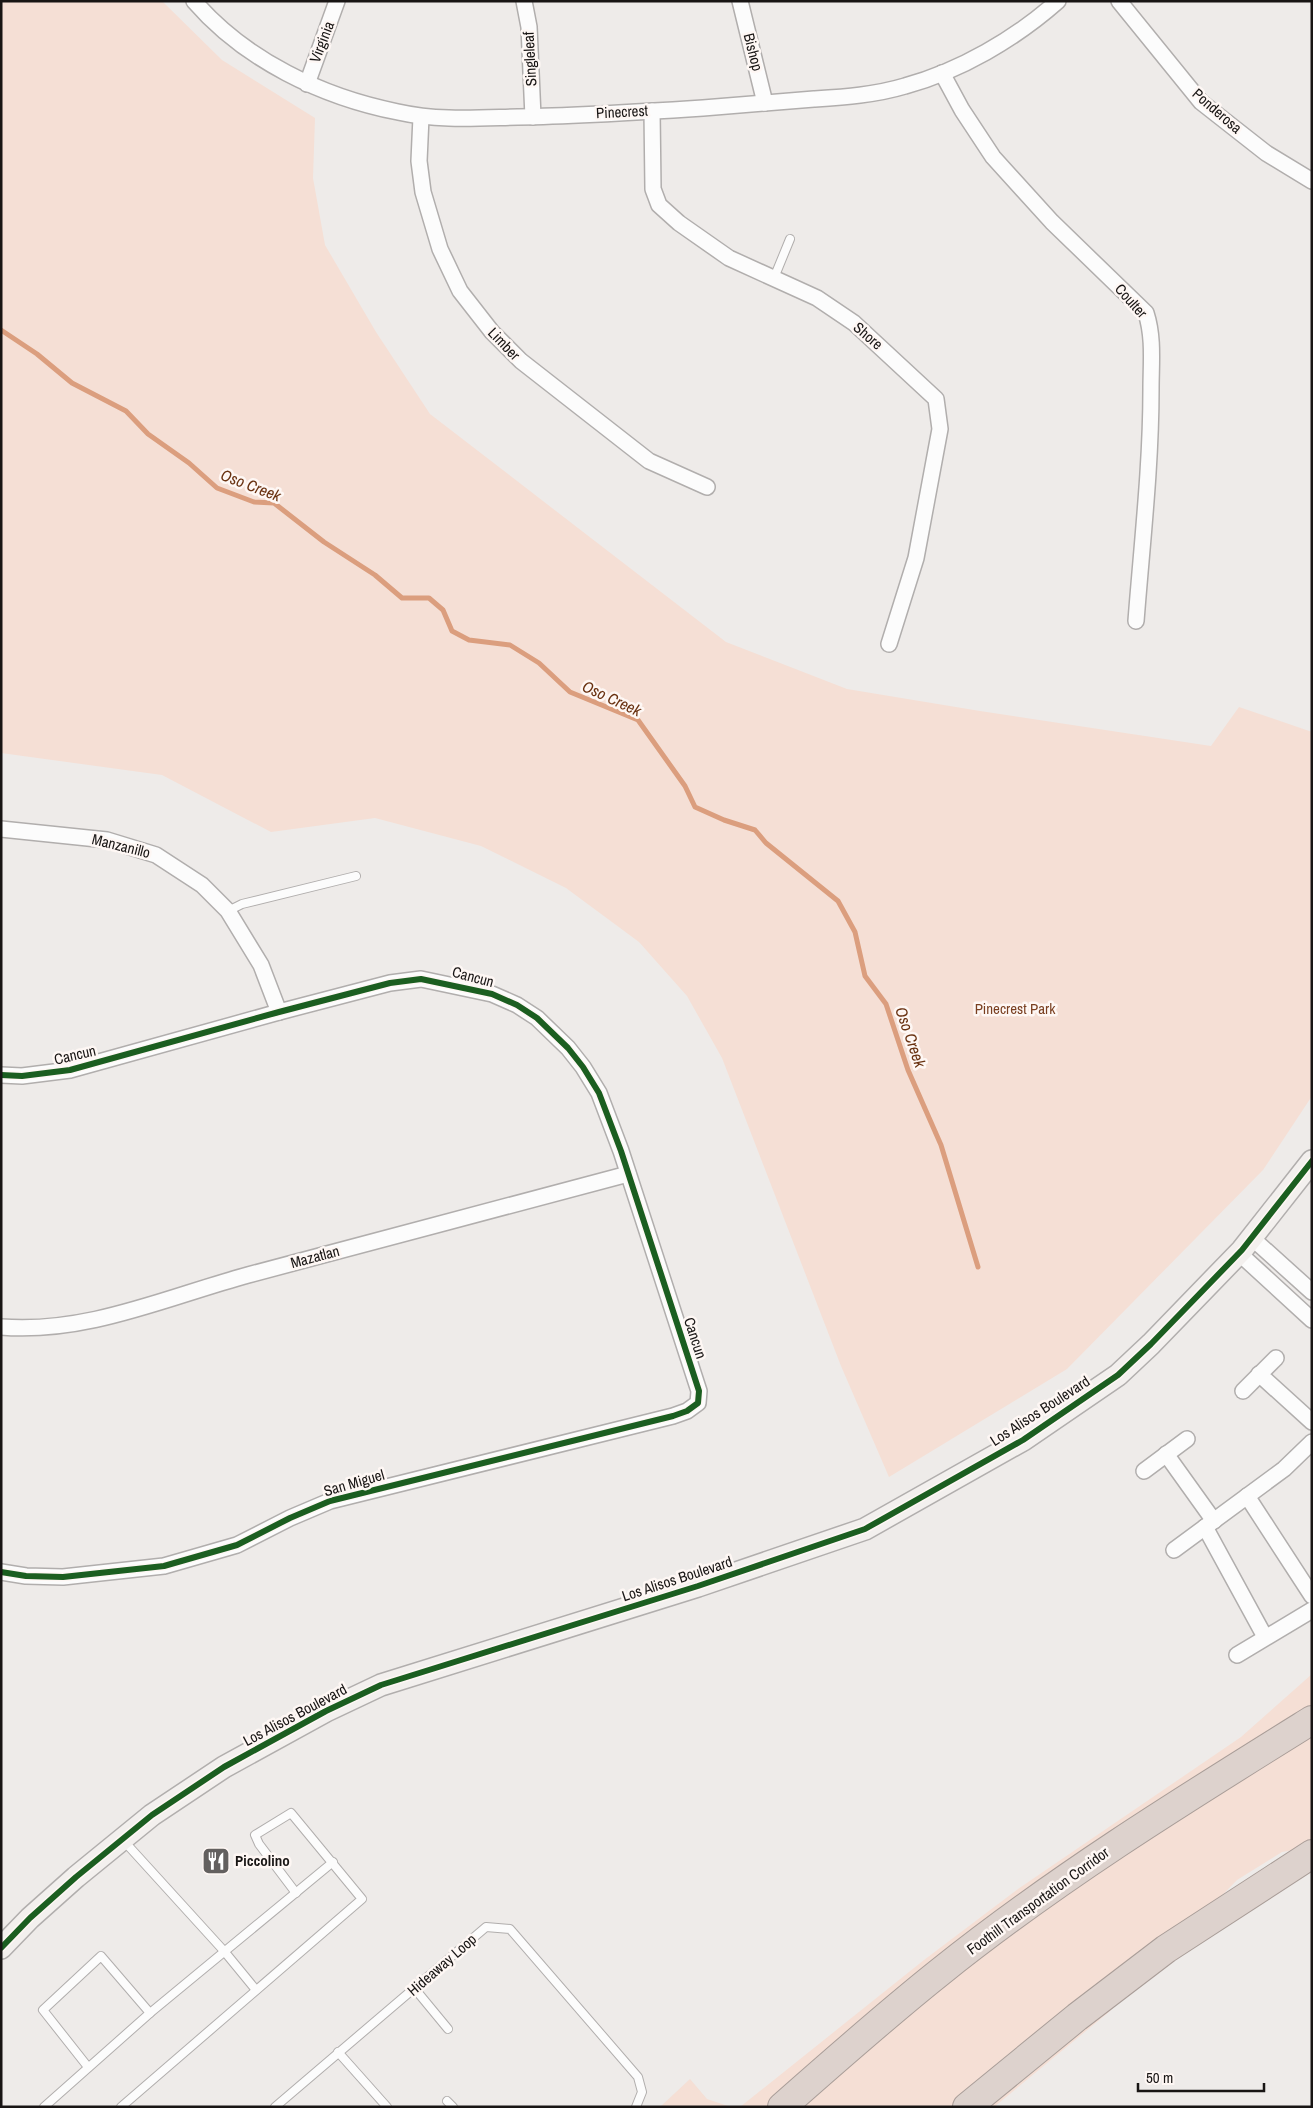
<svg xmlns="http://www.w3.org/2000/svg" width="1313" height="2108" font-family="'Archivo Narrow',sans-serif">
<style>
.green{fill:#f5dfd5}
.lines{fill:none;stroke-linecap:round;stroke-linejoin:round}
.stream{stroke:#db9e7e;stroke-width:5}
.service-casing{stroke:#b1aead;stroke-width:10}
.minor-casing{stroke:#b1aead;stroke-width:18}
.secondary-casing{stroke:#b1aead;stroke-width:24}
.motorway-casing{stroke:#a99d98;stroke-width:30}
.service{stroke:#fcfcfc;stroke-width:8}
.minor{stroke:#fcfcfc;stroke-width:15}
.secondary{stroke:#f3f0ee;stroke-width:21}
.motorway{stroke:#ddd2cd;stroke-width:28}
.cycleway-casing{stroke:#fef7f4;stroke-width:9}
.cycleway{stroke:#1b5e20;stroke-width:6}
.labels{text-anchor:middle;stroke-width:5;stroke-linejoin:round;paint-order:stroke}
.street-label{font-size:15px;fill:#181514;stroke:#fef7f4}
.park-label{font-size:15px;fill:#793f20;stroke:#fef7f4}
.poi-label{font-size:15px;font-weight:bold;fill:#181514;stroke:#fef7f4;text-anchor:start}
.water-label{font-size:16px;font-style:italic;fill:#693110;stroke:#fef7f4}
</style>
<rect width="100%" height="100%" fill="#eeebe9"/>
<!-- green -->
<g class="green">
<polygon points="1,1 162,1 222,60 315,118 313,178 325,245 376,332 430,414 726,642 847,689 980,711 1211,746 1239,707 1312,732 1312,1096 1263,1170 1067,1369 889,1477 841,1366 722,1058 687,996 639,942 566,888 481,846 375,818 271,832 162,775 1,753"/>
<polygon points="1312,1674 1312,1847 1282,1852 1237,1880 1109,2012 994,2107 740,2107 924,1960 1018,1889 1241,1737"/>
<polygon points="690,2079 707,2099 731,2107 660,2107"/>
</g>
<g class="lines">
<!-- stream -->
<polyline class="stream" points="1,330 37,354 72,383 126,411 148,434 189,463 217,488 254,502 274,503 324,542 375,575 402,598 429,598 443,610 452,631 469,640 510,645 539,663 570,692 638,720 685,786 695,807 724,820 755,830 766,843 838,901 855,932 865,976 886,1004 908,1070 941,1145 978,1267"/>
<defs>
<g id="service">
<polyline points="774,278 790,239"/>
<polyline points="228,911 242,904 356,876"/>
<polyline points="123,1840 224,1951 256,1990"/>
<polyline points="415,1989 448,2029"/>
<polyline points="338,2052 387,2107"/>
<polyline points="88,2067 43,2010 101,1956 150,2013"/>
<polyline points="447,2101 453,2107"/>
<polyline points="44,2107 150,2013 333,1862"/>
<polyline points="121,2107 362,1899 291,1813 255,1835 259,1844 296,1893"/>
<polyline points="275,2107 486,1927 510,1929 638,2077 642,2092 636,2107"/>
</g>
<g id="minor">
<path d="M194 1C245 60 322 97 398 112 438 121 477 118 518 117 579 116 641 112 703 108 740 105 777 102 814 99 844 97 875 95 905 86 960 71 1015 39 1058 1"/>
<polyline points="524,1 529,27 533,117"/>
<polyline points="740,1 765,103"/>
<polyline points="1119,1 1201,102 1266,153 1312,181"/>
<path d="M942 73 962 110 993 157 1052 222 1146 313C1154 338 1151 363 1151 389 1151 466 1142 543 1136 621"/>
<polyline points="307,84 337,1"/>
<polyline points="652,111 653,189 659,205 679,223 729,258 817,298 854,323 936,399 940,429 916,558 889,644"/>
<polyline points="421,117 419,161 423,192 440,249 460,291 492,332 521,361 649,461 707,487"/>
<polyline points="1,829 107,840 156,855 202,885 228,911 261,965 279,1012"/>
<polyline points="1,1075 22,1076 70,1070 279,1012 390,983 421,979 492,994 517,1005 537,1018 568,1048 583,1067 599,1093 621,1151 699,1391 698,1403 687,1411 673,1416 330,1501 290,1518 237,1545 164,1566 63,1577 26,1576 1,1572"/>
<polyline points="1252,1238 1312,1292"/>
<polyline points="1240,1254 1312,1320"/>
<path d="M1 1327C87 1334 167 1297 248 1275 375 1242 501 1207 628 1174"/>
<polyline points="1259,1374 1312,1422"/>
<polyline points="1243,1391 1276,1358"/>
<polyline points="1166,1454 1214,1521"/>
<polyline points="1144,1471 1187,1439"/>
<polyline points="1247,1496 1312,1596"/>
<polyline points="1205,1527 1265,1637"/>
<polyline points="1174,1550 1284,1469 1312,1442"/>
<polyline points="1237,1655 1312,1610"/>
</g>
<polyline id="secondary" points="1,1948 30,1918 76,1877 152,1815 224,1767 326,1711 381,1685 698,1586 865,1529 1023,1440 1118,1375 1151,1344 1242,1250 1312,1161"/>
<g id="motorway">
<path d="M782 2107C834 2061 886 2015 940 1972 1057 1878 1185 1799 1312 1720"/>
<polyline points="967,2107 1077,2017 1166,1949 1312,1854"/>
</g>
</defs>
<!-- service casing -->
<use href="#service" class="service-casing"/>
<!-- minor casing -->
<use href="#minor" class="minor-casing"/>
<!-- secondary casing -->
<use href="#secondary" class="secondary-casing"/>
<!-- motorway casing -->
<use href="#motorway" class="motorway-casing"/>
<!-- service -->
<use href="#service" class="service"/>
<!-- minor -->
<use href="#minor" class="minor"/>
<!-- secondary -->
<use href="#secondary" class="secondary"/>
<!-- motorway -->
<use href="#motorway" class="motorway"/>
<defs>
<g id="cycleway">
<polyline points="1,1075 22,1076 70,1070 279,1012 390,983 421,979 492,994 517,1005 537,1018 568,1048 583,1067 599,1093 621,1151 699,1391 698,1403 687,1411 673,1416 330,1501 290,1518 237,1545 164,1566 63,1577 26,1576 1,1572"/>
<polyline points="1,1948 30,1918 76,1877 152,1815 224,1767 326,1711 381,1685 698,1586 865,1529 1023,1440 1118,1375 1151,1344 1242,1250 1312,1161"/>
</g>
</defs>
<!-- cycleway casing -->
<use href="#cycleway" class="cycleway-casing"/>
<!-- cycleway -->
<use href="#cycleway" class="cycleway"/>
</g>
<!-- icons -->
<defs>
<symbol id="restaurant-square" viewBox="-11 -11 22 22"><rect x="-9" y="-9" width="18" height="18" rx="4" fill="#63605f" stroke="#fef7f4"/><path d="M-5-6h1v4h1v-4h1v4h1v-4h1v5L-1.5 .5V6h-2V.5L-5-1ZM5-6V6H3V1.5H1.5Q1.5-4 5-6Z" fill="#fff"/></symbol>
</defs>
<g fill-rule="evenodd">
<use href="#restaurant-square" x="200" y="1845" width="32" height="32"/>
</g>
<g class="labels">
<!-- street labels -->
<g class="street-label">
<text transform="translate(322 42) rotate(-69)" y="5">Virginia</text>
<text transform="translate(753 52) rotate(76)" y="5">Bishop</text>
<text transform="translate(530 59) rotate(-93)" y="5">Singleleaf</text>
<text transform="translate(1217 111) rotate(41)" y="5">Ponderosa</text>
<text transform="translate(622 112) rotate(-3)" y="5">Pinecrest</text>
<text transform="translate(1131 301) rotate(48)" y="5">Coulter</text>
<text transform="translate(868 336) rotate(41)" y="5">Shore</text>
<text transform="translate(504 344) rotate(46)" y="5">Limber</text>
<text transform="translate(121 846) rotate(14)" y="5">Manzanillo</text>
<text transform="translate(473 977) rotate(15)" y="5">Cancun</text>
<text transform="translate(75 1055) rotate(-13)" y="5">Cancun</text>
<text transform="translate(315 1257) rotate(-15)" y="5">Mazatlan</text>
<text transform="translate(695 1338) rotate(72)" y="5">Cancun</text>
<text transform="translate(1040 1411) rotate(-33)" y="5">Los Alisos Boulevard</text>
<text transform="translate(354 1483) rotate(-16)" y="5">San Miguel</text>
<text transform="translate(677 1579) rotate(-18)" y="5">Los Alisos Boulevard</text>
<text transform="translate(295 1715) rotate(-28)" y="5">Los Alisos Boulevard</text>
<text transform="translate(1038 1901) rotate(-36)" y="5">Foothill Transportation Corridor</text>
<text transform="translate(442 1965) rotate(-41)" y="5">Hideaway Loop</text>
</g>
<!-- park labels -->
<g class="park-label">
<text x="1015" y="1014">Pinecrest Park</text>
</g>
<!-- poi labels -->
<g class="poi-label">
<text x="235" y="1866">Piccolino</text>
</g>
<!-- water labels -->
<g class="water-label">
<text transform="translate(251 485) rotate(21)" y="6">Oso Creek</text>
<text transform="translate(612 698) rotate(25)" y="6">Oso Creek</text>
<text transform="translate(911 1037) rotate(71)" y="6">Oso Creek</text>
</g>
</g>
<!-- border -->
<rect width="1313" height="2108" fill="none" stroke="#181514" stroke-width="5"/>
<!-- scale -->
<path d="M1138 2083v8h126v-8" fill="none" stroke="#181514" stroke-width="2.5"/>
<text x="1146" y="2083" font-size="15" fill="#181514" stroke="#fef7f4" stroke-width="4" paint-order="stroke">50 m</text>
</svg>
